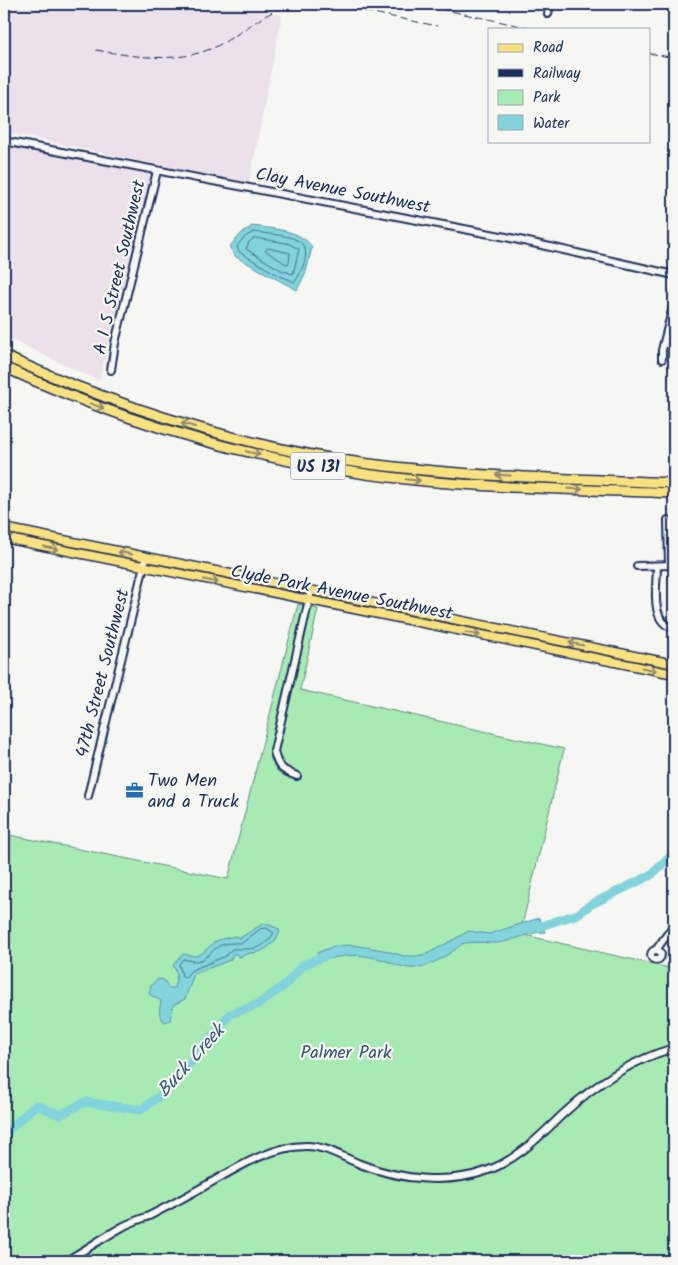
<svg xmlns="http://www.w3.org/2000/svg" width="678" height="1265" font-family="Kalam,sans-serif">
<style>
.built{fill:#ece1ea}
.green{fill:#a8eab3;stroke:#628c88}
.water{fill:#82d3db;stroke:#5991a9}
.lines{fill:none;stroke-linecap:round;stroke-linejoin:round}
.shore{stroke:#447190;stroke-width:1}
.river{stroke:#82d3db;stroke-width:9}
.minor-casing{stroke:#1b2f5e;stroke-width:10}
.major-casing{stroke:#1b2f5e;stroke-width:11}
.highway-casing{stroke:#1b2f5e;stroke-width:12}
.minor{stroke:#f6f6f2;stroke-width:6}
.major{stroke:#fae180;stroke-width:8}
.highway{stroke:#fae180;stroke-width:9}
.rail{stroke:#1b2f5e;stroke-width:1;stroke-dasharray:8 4;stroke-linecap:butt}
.oneway{stroke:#8a886f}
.labels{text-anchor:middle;stroke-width:4.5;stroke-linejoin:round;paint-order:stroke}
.shield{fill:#f6f6f2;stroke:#5d6b8a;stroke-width:1}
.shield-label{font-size:16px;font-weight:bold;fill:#1b2f5e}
.street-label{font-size:18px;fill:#1b2f5e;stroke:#f6f6f2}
.poi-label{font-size:18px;fill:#1b2f5e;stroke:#f6f6f2;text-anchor:start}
.park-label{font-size:18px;fill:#37546f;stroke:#f6f6f2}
.water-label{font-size:19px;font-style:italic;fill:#35587d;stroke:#f6f6f2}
</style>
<rect width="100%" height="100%" fill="#f6f6f2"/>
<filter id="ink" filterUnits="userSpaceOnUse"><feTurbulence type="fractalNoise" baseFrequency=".02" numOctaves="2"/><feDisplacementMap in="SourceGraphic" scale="10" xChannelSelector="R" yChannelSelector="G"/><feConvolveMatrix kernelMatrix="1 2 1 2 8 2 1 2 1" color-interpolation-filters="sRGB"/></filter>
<g filter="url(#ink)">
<!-- built -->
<g class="built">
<polygon points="4,4 217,4 282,15 249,184 4,132"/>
<polygon points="4,144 150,174 150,184 99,381 4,336"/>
</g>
<!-- green -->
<polygon class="green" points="298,604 318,609 300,690 564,749 520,934 674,969 674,1261 4,1261 4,834 228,879"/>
<!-- water -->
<g class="water">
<path d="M252 226C273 229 299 229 312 247L306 272 297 290 236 257 229 247 242 233Z"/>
<path d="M539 918 545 932C527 932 512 942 497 943 491 943 466 941 462 944 448 955 434 965 415 968 404 969 396 964 386 961 364 953 343 954 322 961L317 953 334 946 353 945 383 950 404 956H417L429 953 469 931 489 934Z"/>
<path d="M264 923 279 929C280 934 279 935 276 939 259 959 256 948 240 957L234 953 230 960 194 974 185 999 173 1005 170 1020 165 1022C157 1016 160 1009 161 1001L149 994C149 987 153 982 159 979L164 980 169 988H174L177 974 173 965 183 954C200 957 198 957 211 945 216 939 228 938 235 936L240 938Z"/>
</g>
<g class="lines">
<!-- shore -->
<g class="shore">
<path d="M254 232C291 237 323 235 295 282L278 275 239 252 237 246 245 237Z"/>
<polygon points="255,238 287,243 299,249 293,274 281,270 246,249 249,242"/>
<polygon points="268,248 290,253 289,263 286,264 266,251"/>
<path d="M266 928 274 933C261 953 252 948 232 949L226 956 192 970 185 977 182 976 179 964 183 959C201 963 202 961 215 949 222 942 233 943 242 943L260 929Z"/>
</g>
<!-- river -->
<g class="river">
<polyline points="531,929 578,914 590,905 651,875 674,853"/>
<polyline points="4,1134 36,1105 60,1115 85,1102 141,1110 170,1088 230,1014 259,1004 285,985 303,965 329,954"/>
</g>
<defs>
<g id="minor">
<polyline points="548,14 550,4"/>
<polyline points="4,141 506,237 674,275"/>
<polyline points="662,359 662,350 674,303"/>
<polyline points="111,370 115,343 157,171"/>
<polyline points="668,520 669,565"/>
<polyline points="637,566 674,565"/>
<path d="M657 566C657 585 649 623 674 628"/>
<path d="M297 776C283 771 277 767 274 751L311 591"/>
<polyline points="88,796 146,557"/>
<circle cx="656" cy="955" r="5"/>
<polyline points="656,950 674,925"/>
<path d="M66 1261C85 1250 104 1237 124 1226 132 1222 141 1219 149 1216 163 1209 178 1201 192 1193 227 1175 265 1146 306 1146 326 1146 342 1157 360 1164 398 1179 446 1185 486 1171 517 1160 539 1137 562 1115 594 1085 631 1060 674 1048"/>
</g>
<g id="major">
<polyline points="4,528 674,664"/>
<polyline points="4,538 674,674"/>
</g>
<g id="highway">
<path d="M4 356C110 403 220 440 335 459 447 477 561 478 674 483"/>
<path d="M4 367C131 426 267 464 406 479 495 489 585 489 674 493"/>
</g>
</defs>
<!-- minor casing -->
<use href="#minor" class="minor-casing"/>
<!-- major casing -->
<use href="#major" class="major-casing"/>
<!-- highway casing -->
<use href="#highway" class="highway-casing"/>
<!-- minor -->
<use href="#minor" class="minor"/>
<!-- major -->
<use href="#major" class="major"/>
<!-- highway -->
<use href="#highway" class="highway"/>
<!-- rail -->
<g class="rail">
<polyline points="329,4 437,26"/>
<polyline points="417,4 535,29"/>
<path d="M96 50C137 57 183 65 221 44 247 30 266 10 295 4"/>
<polyline points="649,53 674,58"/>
</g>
</g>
<!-- one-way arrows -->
<defs><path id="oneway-shaft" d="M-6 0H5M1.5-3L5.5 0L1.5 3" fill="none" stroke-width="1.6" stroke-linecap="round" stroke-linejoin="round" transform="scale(1.25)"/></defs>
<g class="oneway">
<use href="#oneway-shaft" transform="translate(97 406) rotate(20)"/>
<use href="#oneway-shaft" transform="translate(188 425) rotate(-164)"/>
<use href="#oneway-shaft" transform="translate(253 453) rotate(13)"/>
<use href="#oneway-shaft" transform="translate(503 475) rotate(-177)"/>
<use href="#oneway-shaft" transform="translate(413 480) rotate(6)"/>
<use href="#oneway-shaft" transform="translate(575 489) rotate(2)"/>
<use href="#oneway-shaft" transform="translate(51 548) rotate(11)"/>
<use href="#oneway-shaft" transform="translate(125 553) rotate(-168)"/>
<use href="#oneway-shaft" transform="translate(211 581) rotate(11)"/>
<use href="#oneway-shaft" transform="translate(473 634) rotate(11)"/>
<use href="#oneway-shaft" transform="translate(576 644) rotate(-168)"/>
<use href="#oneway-shaft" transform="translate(649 669) rotate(11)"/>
</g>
</g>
<!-- icons -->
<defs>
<symbol id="office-bare" viewBox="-9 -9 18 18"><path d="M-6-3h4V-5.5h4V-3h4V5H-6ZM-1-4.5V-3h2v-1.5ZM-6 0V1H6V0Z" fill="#1f6fb2" stroke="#f6f6f2" stroke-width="2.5" paint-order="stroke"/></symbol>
</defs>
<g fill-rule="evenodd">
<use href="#office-bare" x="122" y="778" width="25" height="25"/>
</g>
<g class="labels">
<!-- shield labels -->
<rect class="shield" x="290.5" y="452.5" width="55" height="27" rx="4"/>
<g class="shield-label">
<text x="318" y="472">US 131</text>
</g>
<!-- street labels -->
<g class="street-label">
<text transform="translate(343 190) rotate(11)" y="6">Clay Avenue Southwest</text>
<text transform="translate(119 267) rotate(-77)" y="6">A I S Street Southwest</text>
<text transform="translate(342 592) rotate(11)" y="6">Clyde Park Avenue Southwest</text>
<text transform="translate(102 673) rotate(-76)" y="6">47th Street Southwest</text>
</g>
<!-- poi labels -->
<g class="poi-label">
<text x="148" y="786">Two Men<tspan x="148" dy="21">and a Truck</tspan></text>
</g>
<!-- park labels -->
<g class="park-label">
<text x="346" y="1058">Palmer Park</text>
</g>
<!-- water labels -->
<g class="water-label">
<text transform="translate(190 1060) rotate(-48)" y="7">Buck Creek</text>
</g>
</g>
<!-- margin -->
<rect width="678" height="1265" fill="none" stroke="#f6f6f2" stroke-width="20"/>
<rect x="10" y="10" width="658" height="1245" fill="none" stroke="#1b2f5e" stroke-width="2" filter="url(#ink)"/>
<!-- legend -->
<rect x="488" y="28" width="162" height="115" fill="#f6f6f2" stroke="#9ea6b7"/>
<rect x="498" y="44" width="25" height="8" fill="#fae180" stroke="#9ea6b7"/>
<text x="533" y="52" font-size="15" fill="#1b2f5e">Road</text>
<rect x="498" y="69" width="25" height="8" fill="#1b2f5e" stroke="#9ea6b7"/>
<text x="533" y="78" font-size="15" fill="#1b2f5e">Railway</text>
<rect x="498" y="90" width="25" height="15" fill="#a8eab3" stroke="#9ea6b7"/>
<text x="533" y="102" font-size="15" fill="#1b2f5e">Park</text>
<rect x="498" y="115" width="25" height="15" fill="#82d3db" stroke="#9ea6b7"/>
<text x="533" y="128" font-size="15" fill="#1b2f5e">Water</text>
</svg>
